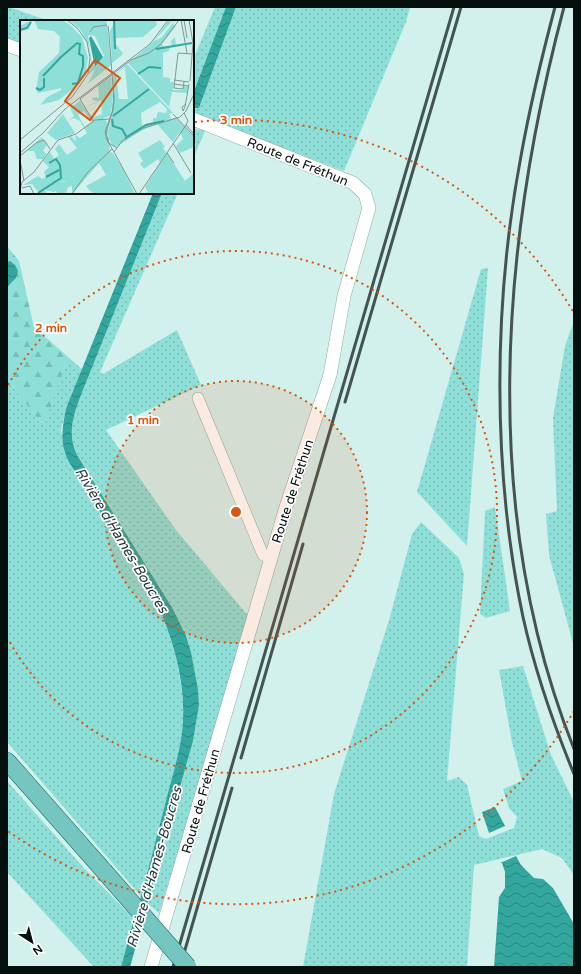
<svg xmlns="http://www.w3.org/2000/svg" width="581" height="974" font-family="'Varela Round',sans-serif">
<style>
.grass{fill:url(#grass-dots)}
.forest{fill:url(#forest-firs)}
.water{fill:url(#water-waves)}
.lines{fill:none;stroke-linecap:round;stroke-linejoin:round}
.minor-casing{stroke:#8eaba7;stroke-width:12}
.tertiary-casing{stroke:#8eaba7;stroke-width:14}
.primary-casing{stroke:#126d67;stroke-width:18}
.minor{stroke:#fff;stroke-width:11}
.tertiary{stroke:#fff;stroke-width:13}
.primary{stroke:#75c6c1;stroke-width:17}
.rail{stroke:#445452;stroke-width:3}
.primary-bridge-casing{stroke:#126d67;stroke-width:18;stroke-linecap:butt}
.primary-bridge{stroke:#75c6c1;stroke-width:17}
.ring{fill:none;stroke:#dd550c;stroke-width:2;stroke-dasharray:2 4}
.labels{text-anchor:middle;stroke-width:3.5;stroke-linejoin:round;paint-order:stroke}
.street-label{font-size:13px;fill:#050f0e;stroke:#fff}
.water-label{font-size:14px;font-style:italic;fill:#1d3633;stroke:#fff}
.inset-river{fill:none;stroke:#33a79e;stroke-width:2}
.inset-road{fill:none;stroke:#809794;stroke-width:1}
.view{fill:#dd550c;fill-opacity:0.15;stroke:#dd550c;stroke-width:2}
.inset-edge{fill:none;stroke:#050f0e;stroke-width:2}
.centre{fill:#dd550c;stroke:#fff;stroke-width:2}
.ring-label{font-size:12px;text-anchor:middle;font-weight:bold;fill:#dd550c;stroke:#fff;stroke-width:3.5;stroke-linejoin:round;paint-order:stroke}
</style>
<defs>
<pattern id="grass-dots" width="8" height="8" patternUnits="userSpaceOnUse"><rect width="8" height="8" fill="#8ddfd7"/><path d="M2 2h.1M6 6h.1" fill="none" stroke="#78beb7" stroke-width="1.8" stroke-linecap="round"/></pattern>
<pattern id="forest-firs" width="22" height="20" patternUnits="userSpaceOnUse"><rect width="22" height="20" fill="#8ddfd7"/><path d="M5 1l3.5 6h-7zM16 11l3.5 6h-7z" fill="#78beb7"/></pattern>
<pattern id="water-waves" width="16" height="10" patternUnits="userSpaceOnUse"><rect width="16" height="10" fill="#33a79e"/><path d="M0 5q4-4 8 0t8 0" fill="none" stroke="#29867f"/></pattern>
</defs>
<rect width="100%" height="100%" fill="#d2f1ed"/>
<!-- grass -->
<g class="grass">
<polygon points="7,7 9,7 49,21 21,21 21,44 7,39"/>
<polygon points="215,7 226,7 193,93 193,60"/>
<polygon points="236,7 410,7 406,22 344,171 193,113 193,108 199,108"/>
<polygon points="193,128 205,131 193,159"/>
<path d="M162 193H178L100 372 103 374 177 330 201 385 106 430 176 530 250 618 159 913 148 904 193 741 199 705 198 689 191 652 186 636 173 609 77 455C67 434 73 416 81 395Z"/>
<polygon points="488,268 467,546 417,492 481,269"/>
<polygon points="574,321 574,647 549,555 546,514 557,511 553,418 565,346"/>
<path d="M68 357 82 369 63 421 61 430 65 454 157 603C173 640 184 678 183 720 182 744 174 770 168 794 159 828 150 862 141 896L7 742V378L38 420 44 423Z"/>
<polygon points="495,507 510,611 486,618 480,614 485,511"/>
<polygon points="421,522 459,558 464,574 447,781 459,777 467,785 479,836 486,839 514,828 517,817 509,808 503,789 522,781 512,742 499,670 523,666 551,755 574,802 574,875 562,858 542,849 474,865 467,967 303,967 334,794 390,617 412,534"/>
<polygon points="7,781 83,867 134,919 121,967 94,967 7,872"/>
</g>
<!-- forest -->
<polygon class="forest" points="7,246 19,261 34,327 68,357 45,423 38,420 7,378"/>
<!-- water -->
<g class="water">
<polygon points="226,7 236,7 199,108 193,108 194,91"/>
<path d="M153 193H162L81 395C73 416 67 434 77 455L173 609 186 636 191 652 198 689 199 705 193 741 146 908 140 900C149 866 158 832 167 797 173 773 182 746 183 720 185 679 173 640 157 603L69 462C59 443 62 426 67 406Z"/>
<polygon points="10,261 15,265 18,271 16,278 7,287 7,262"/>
<polygon points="495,807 505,826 489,833 482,812"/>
<polygon points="516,856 521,865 534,878 543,879 553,888 574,924 574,967 494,967 499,897 505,888 505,872 502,863 500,863"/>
<polygon points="134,919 141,928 130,967 121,967"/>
</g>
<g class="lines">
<defs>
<polyline id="minor" points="198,398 263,555 271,558"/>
<g id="tertiary">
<polyline points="7,45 21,50"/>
<polyline points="151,967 286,507 330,375 344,296 369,208 365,194 353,183 193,119"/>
</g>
<polyline id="primary" points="7,761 104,871"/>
</defs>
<!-- minor casing -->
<use href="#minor" class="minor-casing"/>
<!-- tertiary casing -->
<use href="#tertiary" class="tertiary-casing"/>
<!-- primary casing -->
<use href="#primary" class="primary-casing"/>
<!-- minor -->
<use href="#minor" class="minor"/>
<!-- tertiary -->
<use href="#tertiary" class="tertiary"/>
<!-- primary -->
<use href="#primary" class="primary"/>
<!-- rail -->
<g class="rail">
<path d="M555 7C542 56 530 106 521 156 493 304 492 470 523 617 535 671 553 723 574 774"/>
<path d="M564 7C500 248 480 513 574 749"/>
<polyline points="345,402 461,7"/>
<polyline points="241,758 303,544"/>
<polyline points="173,967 454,7"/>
<polyline points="180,967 232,788"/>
</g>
<defs>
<polyline id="primary-bridge" points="104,871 188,967"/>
</defs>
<!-- primary-bridge casing -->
<use href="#primary-bridge" class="primary-bridge-casing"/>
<!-- primary-bridge -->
<use href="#primary-bridge" class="primary-bridge"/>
</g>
<!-- distance rings -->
<circle cx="236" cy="512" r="131" fill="#dd550c" fill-opacity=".12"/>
<g class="ring">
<circle cx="236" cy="512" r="131"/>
<path d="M8 385A261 261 0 1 1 8 639"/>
<path d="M574 711A392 392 0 0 1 8 831M195 122A392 392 0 0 1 574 313"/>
</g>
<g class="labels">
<!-- street labels -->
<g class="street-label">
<text transform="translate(298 161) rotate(22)" y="5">Route de Fréthun</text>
<text transform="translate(292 491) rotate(-72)" y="5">Route de Fréthun</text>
<text transform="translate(200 801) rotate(-74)" y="5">Route de Fréthun</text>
</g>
<!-- water labels -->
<g class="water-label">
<text transform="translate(122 540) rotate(59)" y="5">Rivière d'Hames-Boucres</text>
<text transform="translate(154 867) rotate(-74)" y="5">Rivière d'Hames-Boucres</text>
</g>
</g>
<!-- overview -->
<g transform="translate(20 20)">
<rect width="174" height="174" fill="#d2f1ed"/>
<path d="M12 0 9 9 0 11V6ZM14 0H41L49 4 62 17 68 38 65 55 59 64 39 80 20 85 27 77 41 70V68L18 73 16 70 19 52 39 33 40 17 34 11 18 9ZM48 0H86L87 3 91 45 68 64 75 49 68 55 71 43 69 26 60 9ZM71 15 75 16 84 36 76 47 72 45 68 16ZM94 0H136L137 5 123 17 96 18V24L103 34 92 43 90 11 93 5 95 18ZM149 0H153L134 21 142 17 155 0 153 4 156 6 142 24 144 27 152 26 151 21 155 17 156 26 150 27 149 31 143 33V57L150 58V62H154L153 70H163L164 66 168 67 167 73 152 72 149 87 108 43 132 23ZM107 44 153 93 149 94 151 99 156 98 174 116V127L160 133 156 126 163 119 161 114 159 113 153 122 137 104 122 110 98 126H93L87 116 92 96 93 56ZM105 47 108 79H99L96 54ZM140 82 147 89 146 93 138 92 136 98H133V102L122 106 121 93ZM91 55 93 81 90 96 83 98 87 102 90 133 92 132 103 149 115 174H75L69 170 66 166 86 155 79 143 52 174V166L48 167 46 174H38L35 169 39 166V163L47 161 53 152 33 167 19 171 20 174 12 164 3 165 18 156 22 159 26 157 24 152 29 147 23 141 30 132 34 139 39 135 35 129 39 124 47 135 57 128 48 117 51 116 56 121 55 115 60 118 67 113 60 101 54 98 49 100 54 96 50 88 60 81 71 98 82 94 81 80 65 88 77 81 72 80 73 77 79 78 78 65ZM64 91 72 102 65 107 58 95ZM43 94 55 113 36 120 27 113ZM22 117 27 125 23 130 26 134 23 139H17L14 131H7ZM140 120 145 127 143 128 146 133 140 142 138 139 124 149 120 144 123 141 118 133ZM147 133 165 161 174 153V174H124L128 172 125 167Z" fill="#8ddfd7" fill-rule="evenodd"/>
<path d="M53 152 58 159 56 164 44 161 39 163V168L34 172 25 170 26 173 20 174 18 171 30 164 33 167 36 165 35 162Z" fill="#8ddfd7"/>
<path d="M71 16 83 37 75 47 69 18Z" fill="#33a79e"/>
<path class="inset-river" d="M94 0 95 29M0 10 7 8 11 2M136 29 172 23M41 37 56 24M118 54 129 47 141 48M23 56 41 37M52 64 58 63 63 46V36L59 34 60 24 56 23M16 68 20 70 24 67V58M93 96 129 69M92 99 93 106 102 109 106 116M105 118 126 105 144 101M26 157 39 150M18 173 41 158 40 145 36 139 29 143"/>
<path class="inset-road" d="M161 0 167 33M164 0 167 18M169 0 173 23 170 61M88 6 89 14 94 80 93 90 86 113 89 123 97 128 94 132 87 120 85 112 93 89 94 75M70 12 73 7 87 5M154 60 169 62M164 62 163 69 154 68 158 33 172 34M154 64 168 66M166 84 162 87 163 91 165 87 169 64M164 93 168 101 166 105M153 94 174 116M73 101 60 79 111 40 129 33 141 24 159 0M166 105 174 114M0 120 52 77 68 54 70 38 67 22 58 9 47 0M153 123 171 153M97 128 102 121 124 108 160 97 166 91 174 74M94 132 117 174M0 133 23 113 45 89 130 24 148 0M147 133 154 143M0 136 16 123 24 120 30 129M0 140 4 161M2 168 10 166 14 174M0 170 2 162 14 152 38 120 56 114 75 100 90 99M52 174 67 153 92 129M119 174 166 105"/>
<path class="view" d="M75 40 100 58 70 100 45 81Z"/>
<rect width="174" height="174" class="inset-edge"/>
</g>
<circle cx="236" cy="512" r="6" class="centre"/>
<g class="ring-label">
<text x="236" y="124">3 min</text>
<text x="51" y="332">2 min</text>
<text x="143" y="424">1 min</text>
</g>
<!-- border -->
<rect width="581" height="974" fill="none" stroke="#050f0e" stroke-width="16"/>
<!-- north arrow -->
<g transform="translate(32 942) rotate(144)" stroke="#ffffff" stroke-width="3" paint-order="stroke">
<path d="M0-3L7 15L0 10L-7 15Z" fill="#050f0e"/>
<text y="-6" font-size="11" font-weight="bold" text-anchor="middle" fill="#050f0e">N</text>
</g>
</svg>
